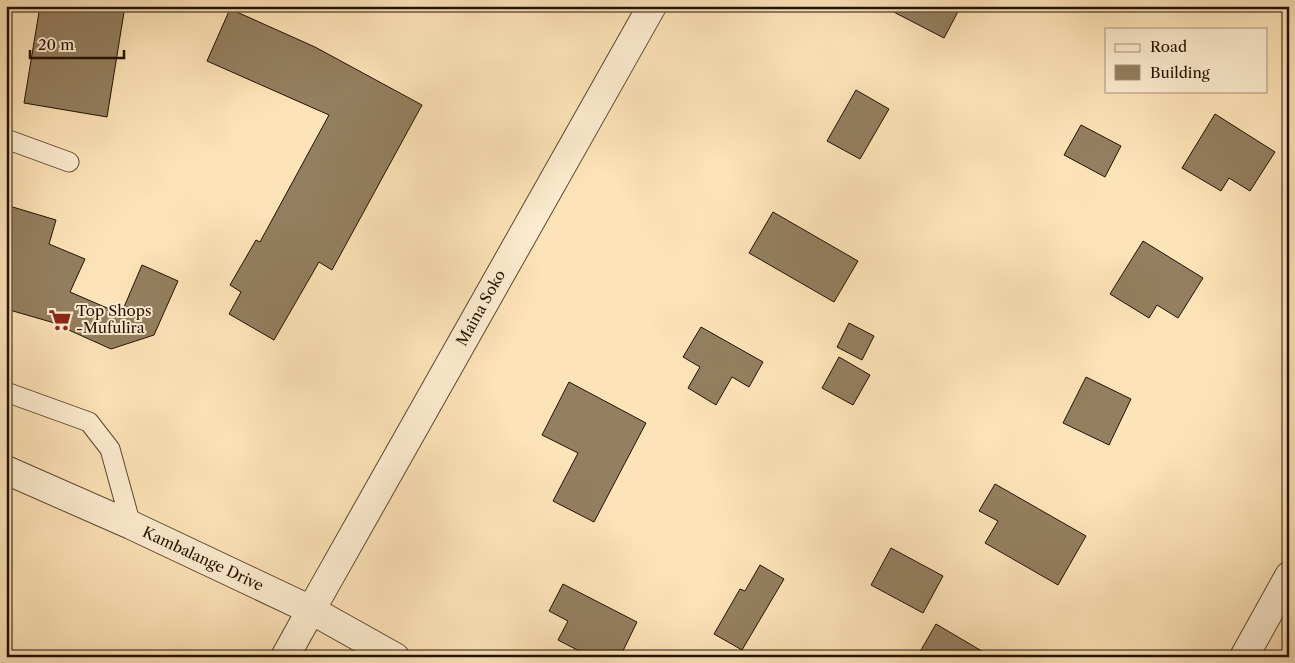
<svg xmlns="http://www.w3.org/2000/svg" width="1295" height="663" font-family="'Libre Caslon Text',serif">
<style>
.building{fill:#947f60;stroke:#231100}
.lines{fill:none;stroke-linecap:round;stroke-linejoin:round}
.service-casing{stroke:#5a462e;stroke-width:21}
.minor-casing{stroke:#5a462e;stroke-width:30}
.tertiary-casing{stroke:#5a462e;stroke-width:30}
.service{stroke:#feedd1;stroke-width:19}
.minor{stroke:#feedd1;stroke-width:28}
.tertiary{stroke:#feedd1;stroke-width:28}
.labels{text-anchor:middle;stroke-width:4;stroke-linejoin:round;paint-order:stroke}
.street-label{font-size:15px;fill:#231100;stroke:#feedd1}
.poi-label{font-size:15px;fill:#231100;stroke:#feedd1;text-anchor:start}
</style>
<rect width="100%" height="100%" fill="#fde4b8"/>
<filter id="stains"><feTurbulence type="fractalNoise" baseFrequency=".004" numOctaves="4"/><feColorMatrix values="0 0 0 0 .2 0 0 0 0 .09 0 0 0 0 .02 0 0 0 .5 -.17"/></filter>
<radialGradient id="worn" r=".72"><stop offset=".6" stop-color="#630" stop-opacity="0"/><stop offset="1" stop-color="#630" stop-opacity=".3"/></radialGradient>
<!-- building -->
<g class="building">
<polygon points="40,6 125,6 107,117 24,103"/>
<polygon points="882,6 961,6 944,38"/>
<polygon points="230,9 315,47 422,105 332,270 319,262 274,340 229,314 241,292 230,285 256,240 260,242 329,115 207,61"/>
<polygon points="856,90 889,109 860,159 827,141"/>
<polygon points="1215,114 1275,152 1250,191 1229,178 1221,191 1182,168"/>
<polygon points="1081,125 1121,146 1105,177 1064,155"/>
<polygon points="6,205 56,220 49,244 85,259 70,292 121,314 142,265 178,281 154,335 111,349 51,322 6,309"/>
<polygon points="773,212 858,261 834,302 749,253"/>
<polygon points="1143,241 1203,278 1178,318 1157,305 1149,318 1110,294"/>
<polygon points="849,323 874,336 862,360 837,347"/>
<polygon points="701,327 763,362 749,387 732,377 716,405 688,388 700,367 683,357"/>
<polygon points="839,357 870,375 853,405 822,388"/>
<polygon points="1086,377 1131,399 1109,445 1063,423"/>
<polygon points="569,382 646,423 594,522 553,501 578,453 542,435"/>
<polygon points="995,484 1086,536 1058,585 985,543 998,521 979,511"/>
<polygon points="891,548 943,576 923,613 871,585"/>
<polygon points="760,565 784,579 742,650 714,634 740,589 745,591"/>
<polygon points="563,584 637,622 620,657 591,657 558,640 568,621 549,611"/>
<polygon points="936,624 992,657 917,657"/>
</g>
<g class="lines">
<defs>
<g id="service">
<polyline points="6,139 69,162"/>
<polyline points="6,392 89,422 110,449 131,525"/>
</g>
<g id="minor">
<polyline points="285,657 311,610"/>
<polyline points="1244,657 1289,576"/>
</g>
<g id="tertiary">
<polyline points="6,470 131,525 311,610 395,657"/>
<polyline points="311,610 652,6"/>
</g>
</defs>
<!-- service casing -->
<use href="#service" class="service-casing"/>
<!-- minor casing -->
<use href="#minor" class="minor-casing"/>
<!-- tertiary casing -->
<use href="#tertiary" class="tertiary-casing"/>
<!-- service -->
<use href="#service" class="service"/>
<!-- minor -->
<use href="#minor" class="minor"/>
<!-- tertiary -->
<use href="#tertiary" class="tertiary"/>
</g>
<!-- icons -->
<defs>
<symbol id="supermarket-bare" viewBox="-9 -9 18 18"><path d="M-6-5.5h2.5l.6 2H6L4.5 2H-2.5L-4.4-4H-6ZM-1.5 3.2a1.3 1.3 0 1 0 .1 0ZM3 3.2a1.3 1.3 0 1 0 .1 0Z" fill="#8f2418" stroke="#feedd1" stroke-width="2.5" paint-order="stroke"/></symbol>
</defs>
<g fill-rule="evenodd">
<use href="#supermarket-bare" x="44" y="304" width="32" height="32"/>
</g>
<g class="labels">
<!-- street labels -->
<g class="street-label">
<text transform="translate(481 308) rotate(-61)" y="5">Maina Soko</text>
<text transform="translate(203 559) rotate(25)" y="5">Kambalange Drive</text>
</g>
<!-- poi labels -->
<g class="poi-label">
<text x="76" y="316">Top Shops<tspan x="76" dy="17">-Mufulira</tspan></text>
</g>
</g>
<!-- margin -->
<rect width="1295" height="663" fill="none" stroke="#fde4b8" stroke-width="25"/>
<rect x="8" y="8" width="1280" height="648" fill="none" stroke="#231100" stroke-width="2.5"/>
<rect x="12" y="12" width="1270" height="638" fill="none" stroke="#231100"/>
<!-- legend -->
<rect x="1105" y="28" width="162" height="65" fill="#feedd1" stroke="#a6957d"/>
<rect x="1115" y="44" width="25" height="8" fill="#feedd1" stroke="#a6957d"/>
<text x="1150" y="52" font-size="15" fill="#231100">Road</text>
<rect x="1115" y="65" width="25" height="15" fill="#947f60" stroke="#a6957d"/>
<text x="1150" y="78" font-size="15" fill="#231100">Building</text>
<!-- scale -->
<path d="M30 50v8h94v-8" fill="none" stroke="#231100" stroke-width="2.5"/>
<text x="38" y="50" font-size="15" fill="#231100" stroke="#feedd1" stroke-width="4" paint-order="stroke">20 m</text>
<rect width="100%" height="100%" filter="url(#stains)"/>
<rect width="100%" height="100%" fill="url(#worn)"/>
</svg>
